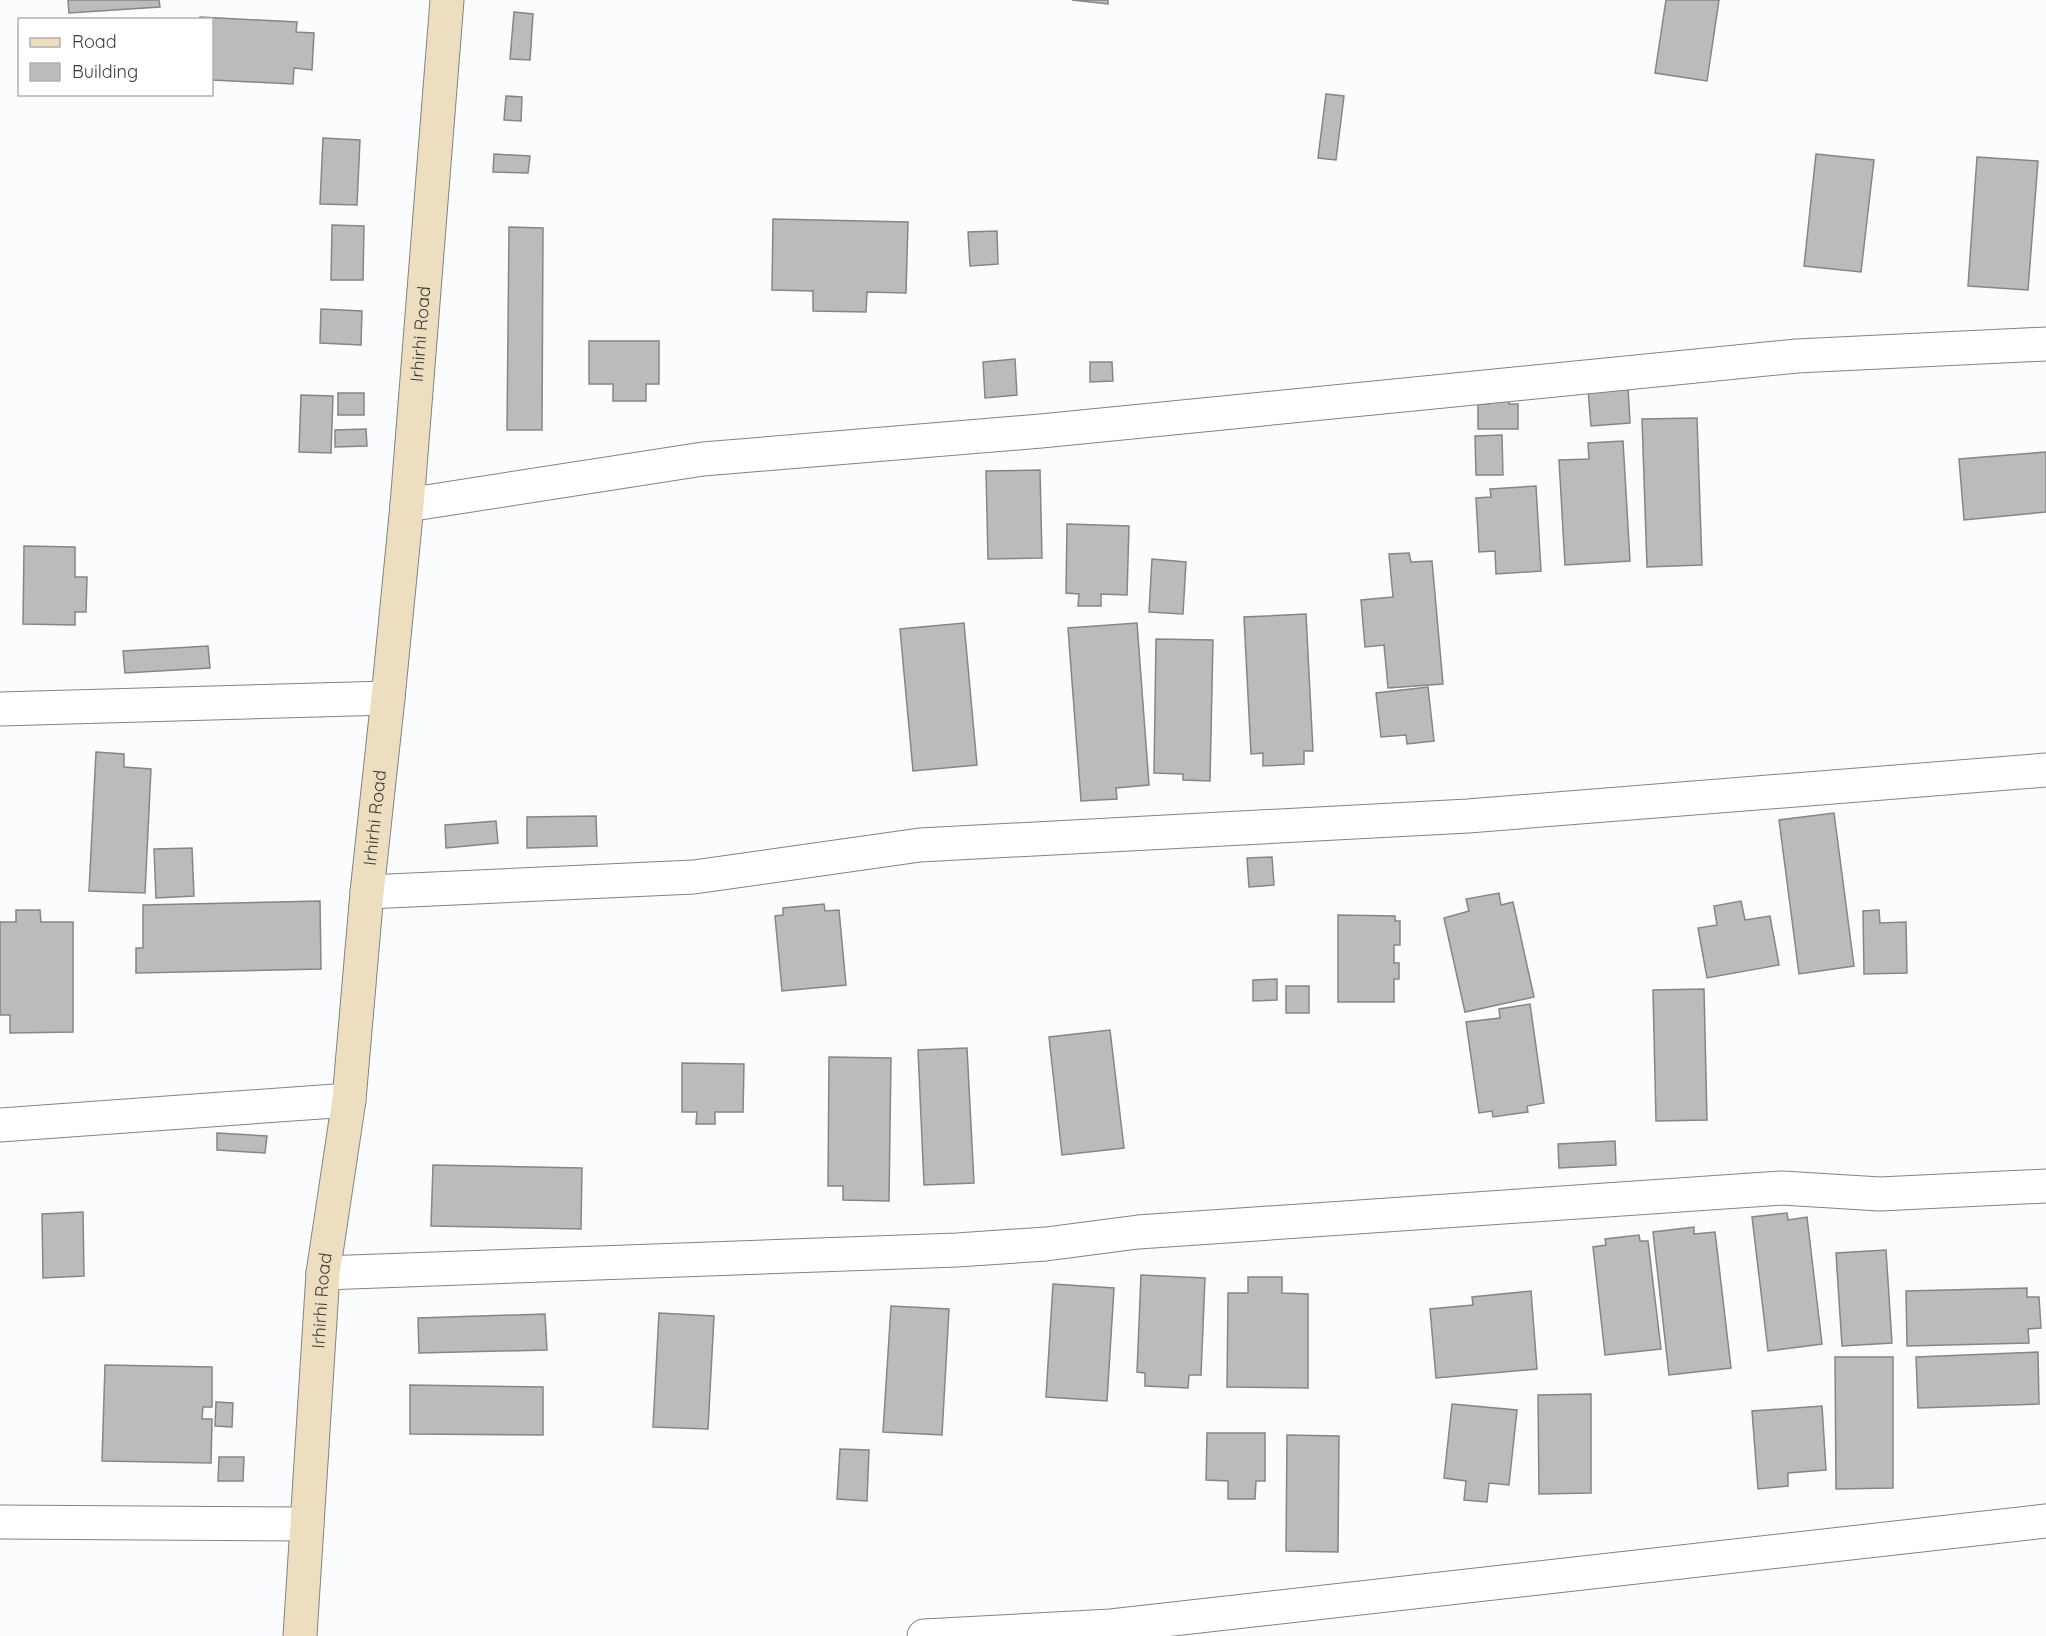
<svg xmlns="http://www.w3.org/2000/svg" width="2046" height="1636" font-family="Quicksand,sans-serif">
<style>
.building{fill:#b9bbbd;stroke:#848687;stroke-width:1.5}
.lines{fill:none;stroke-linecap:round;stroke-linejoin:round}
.street-casing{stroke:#818384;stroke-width:35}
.secondary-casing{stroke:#818384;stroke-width:35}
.street{stroke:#fff;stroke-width:33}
.secondary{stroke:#ecdebf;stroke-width:33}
.labels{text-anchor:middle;stroke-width:4.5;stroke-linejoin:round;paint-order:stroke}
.street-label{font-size:18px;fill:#3b3c3c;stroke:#fff}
</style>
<rect width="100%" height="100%" fill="#fafcfd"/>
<!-- building -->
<g class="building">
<polygon points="68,0 159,0 160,7 69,13"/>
<polygon points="1072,0 1108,0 1108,4"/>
<polygon points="1666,0 1719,0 1707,81 1655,73"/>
<polygon points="514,12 533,14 530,60 510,59"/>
<polygon points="200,17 297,22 296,32 314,33 312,70 294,68 293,84 212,80 212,20 200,20"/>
<polygon points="1326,94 1344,96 1336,160 1318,158"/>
<polygon points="506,96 522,97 521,121 504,120"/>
<polygon points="323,138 360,140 357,205 320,204"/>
<polygon points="494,154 530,156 528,173 493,172"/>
<polygon points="1816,154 1874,160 1861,272 1804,266"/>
<polygon points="1977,157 2038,161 2028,290 1968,286"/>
<polygon points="773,219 908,222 906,293 867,292 866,312 813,311 813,291 772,290"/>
<polygon points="332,225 364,226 363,280 331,280"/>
<polygon points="509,227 543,228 542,430 507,430"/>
<polygon points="997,231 998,264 970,266 968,232"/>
<polygon points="321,309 362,311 361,345 320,343"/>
<polygon points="589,341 659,341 659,384 646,384 646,401 613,401 613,384 589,384"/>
<polygon points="1015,359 1017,395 985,398 983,362"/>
<polygon points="1090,362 1112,362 1113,381 1090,382"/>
<polygon points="1628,387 1630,423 1591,426 1588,390"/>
<rect x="338" y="393" width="26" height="22"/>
<polygon points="1489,393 1509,393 1509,404 1518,404 1518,429 1478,429 1478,404 1489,404"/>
<polygon points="301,395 333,396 331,453 299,452"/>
<polygon points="1697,418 1702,565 1647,567 1642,419"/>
<polygon points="366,429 367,446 335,447 335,430"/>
<polygon points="1502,435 1503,475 1476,475 1475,436"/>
<polygon points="1623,441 1630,561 1565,565 1559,460 1589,459 1588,443"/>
<polygon points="2046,452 2046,512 1964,520 1959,459"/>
<polygon points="1040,470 1042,558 988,559 986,471"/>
<polygon points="1536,486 1541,571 1496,574 1495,551 1479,552 1476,498 1491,497 1490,489"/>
<polygon points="1067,524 1129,526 1127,595 1101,594 1101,606 1078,606 1079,594 1066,593"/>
<polygon points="24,546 75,547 75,577 87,577 86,612 75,612 75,625 23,624"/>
<polygon points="1409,553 1411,562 1432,561 1443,684 1388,688 1384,645 1365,647 1361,600 1393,597 1389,554"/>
<polygon points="1152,559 1186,562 1183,614 1149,612"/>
<polygon points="1306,614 1313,751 1304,751 1304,764 1263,766 1263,753 1251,754 1244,617"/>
<polygon points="964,623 977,765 913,771 900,629"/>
<polygon points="1137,623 1149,785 1116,788 1117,799 1081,801 1068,628"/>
<polygon points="1156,639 1213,640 1210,781 1183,780 1183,774 1154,773"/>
<polygon points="208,646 210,668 125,673 123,651"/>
<polygon points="1428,687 1434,741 1407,744 1406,735 1381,737 1376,693"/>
<polygon points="96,752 124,754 124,767 151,769 145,893 89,891"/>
<polygon points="1834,813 1854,966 1799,974 1779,820"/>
<polygon points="596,816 597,846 527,848 527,817"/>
<polygon points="496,821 498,843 446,848 445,825"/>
<polygon points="192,848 194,896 156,898 154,849"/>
<polygon points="1272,857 1274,885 1249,887 1247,858"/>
<polygon points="1499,893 1501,905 1513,902 1534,997 1465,1012 1444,918 1469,911 1466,899"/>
<polygon points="320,901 321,969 136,973 136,948 143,948 143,905"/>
<polygon points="1741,901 1745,920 1770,916 1779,965 1707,978 1698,928 1717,925 1714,906"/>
<polygon points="824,904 825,911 839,910 846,985 782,991 775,916 783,915 783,908"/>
<polygon points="16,910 40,910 41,922 73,922 73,1032 10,1033 10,1015 0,1015 0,922 16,922"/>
<polygon points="1879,910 1880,923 1906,922 1907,973 1864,974 1863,911"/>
<polygon points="1338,915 1395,916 1395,921 1400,921 1400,945 1394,945 1394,963 1399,963 1399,979 1394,979 1394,1002 1338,1002"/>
<polygon points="1277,979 1277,1000 1253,1001 1253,980"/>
<rect x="1286" y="986" width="23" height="27"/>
<polygon points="1704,989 1707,1120 1656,1121 1653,990"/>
<polygon points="1530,1004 1544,1103 1527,1106 1528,1112 1493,1117 1492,1111 1479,1113 1466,1022 1500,1018 1499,1009"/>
<polygon points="1110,1030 1124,1148 1062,1155 1049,1037"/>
<polygon points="967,1048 974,1183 924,1185 918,1050"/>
<polygon points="829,1057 891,1058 889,1201 843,1200 843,1186 828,1186"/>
<polygon points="682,1063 744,1064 743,1112 715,1112 715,1124 696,1124 697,1112 682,1112"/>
<polygon points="217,1133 267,1136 265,1153 217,1150"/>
<polygon points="1615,1141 1616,1165 1559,1168 1558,1144"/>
<polygon points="433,1165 582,1168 581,1229 431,1226"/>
<polygon points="83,1212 84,1276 43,1278 42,1214"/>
<polygon points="1787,1213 1788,1220 1807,1217 1822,1344 1768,1351 1752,1217"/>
<polygon points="1694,1227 1694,1234 1715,1232 1731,1368 1669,1375 1653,1232"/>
<polygon points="1639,1235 1640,1241 1648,1241 1661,1349 1605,1355 1593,1247 1606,1245 1605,1239"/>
<polygon points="1886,1250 1892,1343 1842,1346 1836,1253"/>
<polygon points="1141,1275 1205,1278 1201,1375 1189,1375 1188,1388 1145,1386 1145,1373 1137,1372"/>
<polygon points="1248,1277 1282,1277 1282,1293 1308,1294 1308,1388 1227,1387 1228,1293 1248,1293"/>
<polygon points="1053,1284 1114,1288 1107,1401 1046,1397"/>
<polygon points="2027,1288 2027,1297 2039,1297 2041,1328 2028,1329 2029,1343 1907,1346 1906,1291"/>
<polygon points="1531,1291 1537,1369 1436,1378 1430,1309 1473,1305 1472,1297"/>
<polygon points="891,1306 949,1309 942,1435 883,1432"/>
<polygon points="659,1313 714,1316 708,1429 653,1427"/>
<polygon points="545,1314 547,1350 419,1353 418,1318"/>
<polygon points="2038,1352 2039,1404 1918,1408 1916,1357"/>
<polygon points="1835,1357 1893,1357 1893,1488 1836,1489"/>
<polygon points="105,1365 212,1367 212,1407 203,1407 202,1419 212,1419 211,1463 102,1461"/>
<polygon points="410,1385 543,1387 543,1435 410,1434"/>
<polygon points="1591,1394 1591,1493 1539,1494 1538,1395"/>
<polygon points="216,1402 233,1403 232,1427 215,1426"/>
<polygon points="1452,1404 1517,1410 1509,1485 1489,1483 1487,1502 1464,1500 1466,1481 1444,1478"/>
<polygon points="1822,1406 1826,1470 1788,1473 1788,1486 1758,1489 1752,1411"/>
<polygon points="1207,1433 1265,1433 1265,1481 1256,1481 1255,1499 1228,1499 1228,1481 1206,1480"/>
<polygon points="1287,1435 1339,1436 1338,1552 1286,1551"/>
<polygon points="840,1449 869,1450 867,1501 837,1499"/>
<polygon points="219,1457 244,1457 243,1481 218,1481"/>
</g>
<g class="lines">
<defs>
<g id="street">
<polyline points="407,505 703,459 1041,431 1797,356 2046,344"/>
<polyline points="0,709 388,698"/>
<polyline points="367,892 694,877 920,845 1468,816 2046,770"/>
<polyline points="0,1125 349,1100"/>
<polyline points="323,1273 957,1250 1046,1244 1138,1232 1782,1188 1880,1194 2046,1186"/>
<polyline points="0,1522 307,1524"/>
<polyline points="924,1636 1111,1626 2046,1521"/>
</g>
<g id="secondary">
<path id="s1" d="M300 1636 323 1273 349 1100 367 892 388 698 407 505 447 0"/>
</g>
</defs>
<!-- street casing -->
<use href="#street" class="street-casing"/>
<!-- secondary casing -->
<use href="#secondary" class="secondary-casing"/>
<!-- street -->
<use href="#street" class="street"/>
<!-- secondary -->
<use href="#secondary" class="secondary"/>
</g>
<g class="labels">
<!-- street labels -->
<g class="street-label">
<text dy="6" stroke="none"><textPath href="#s1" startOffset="1308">Irhirhi Road</textPath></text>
<text dy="6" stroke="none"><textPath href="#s1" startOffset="822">Irhirhi Road</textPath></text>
<text dy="6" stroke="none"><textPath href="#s1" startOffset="336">Irhirhi Road</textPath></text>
</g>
</g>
<!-- legend -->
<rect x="18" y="18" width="195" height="78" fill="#ffffff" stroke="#b1b1b1" stroke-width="1.5"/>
<rect x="30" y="38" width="30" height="9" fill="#ecdebf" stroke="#b1b1b1" stroke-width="1.5"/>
<text x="72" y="48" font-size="18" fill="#3b3c3c">Road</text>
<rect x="30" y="63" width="30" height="18" fill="#b9bbbd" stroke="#b1b1b1" stroke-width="1.5"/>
<text x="72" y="78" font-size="18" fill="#3b3c3c">Building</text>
</svg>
